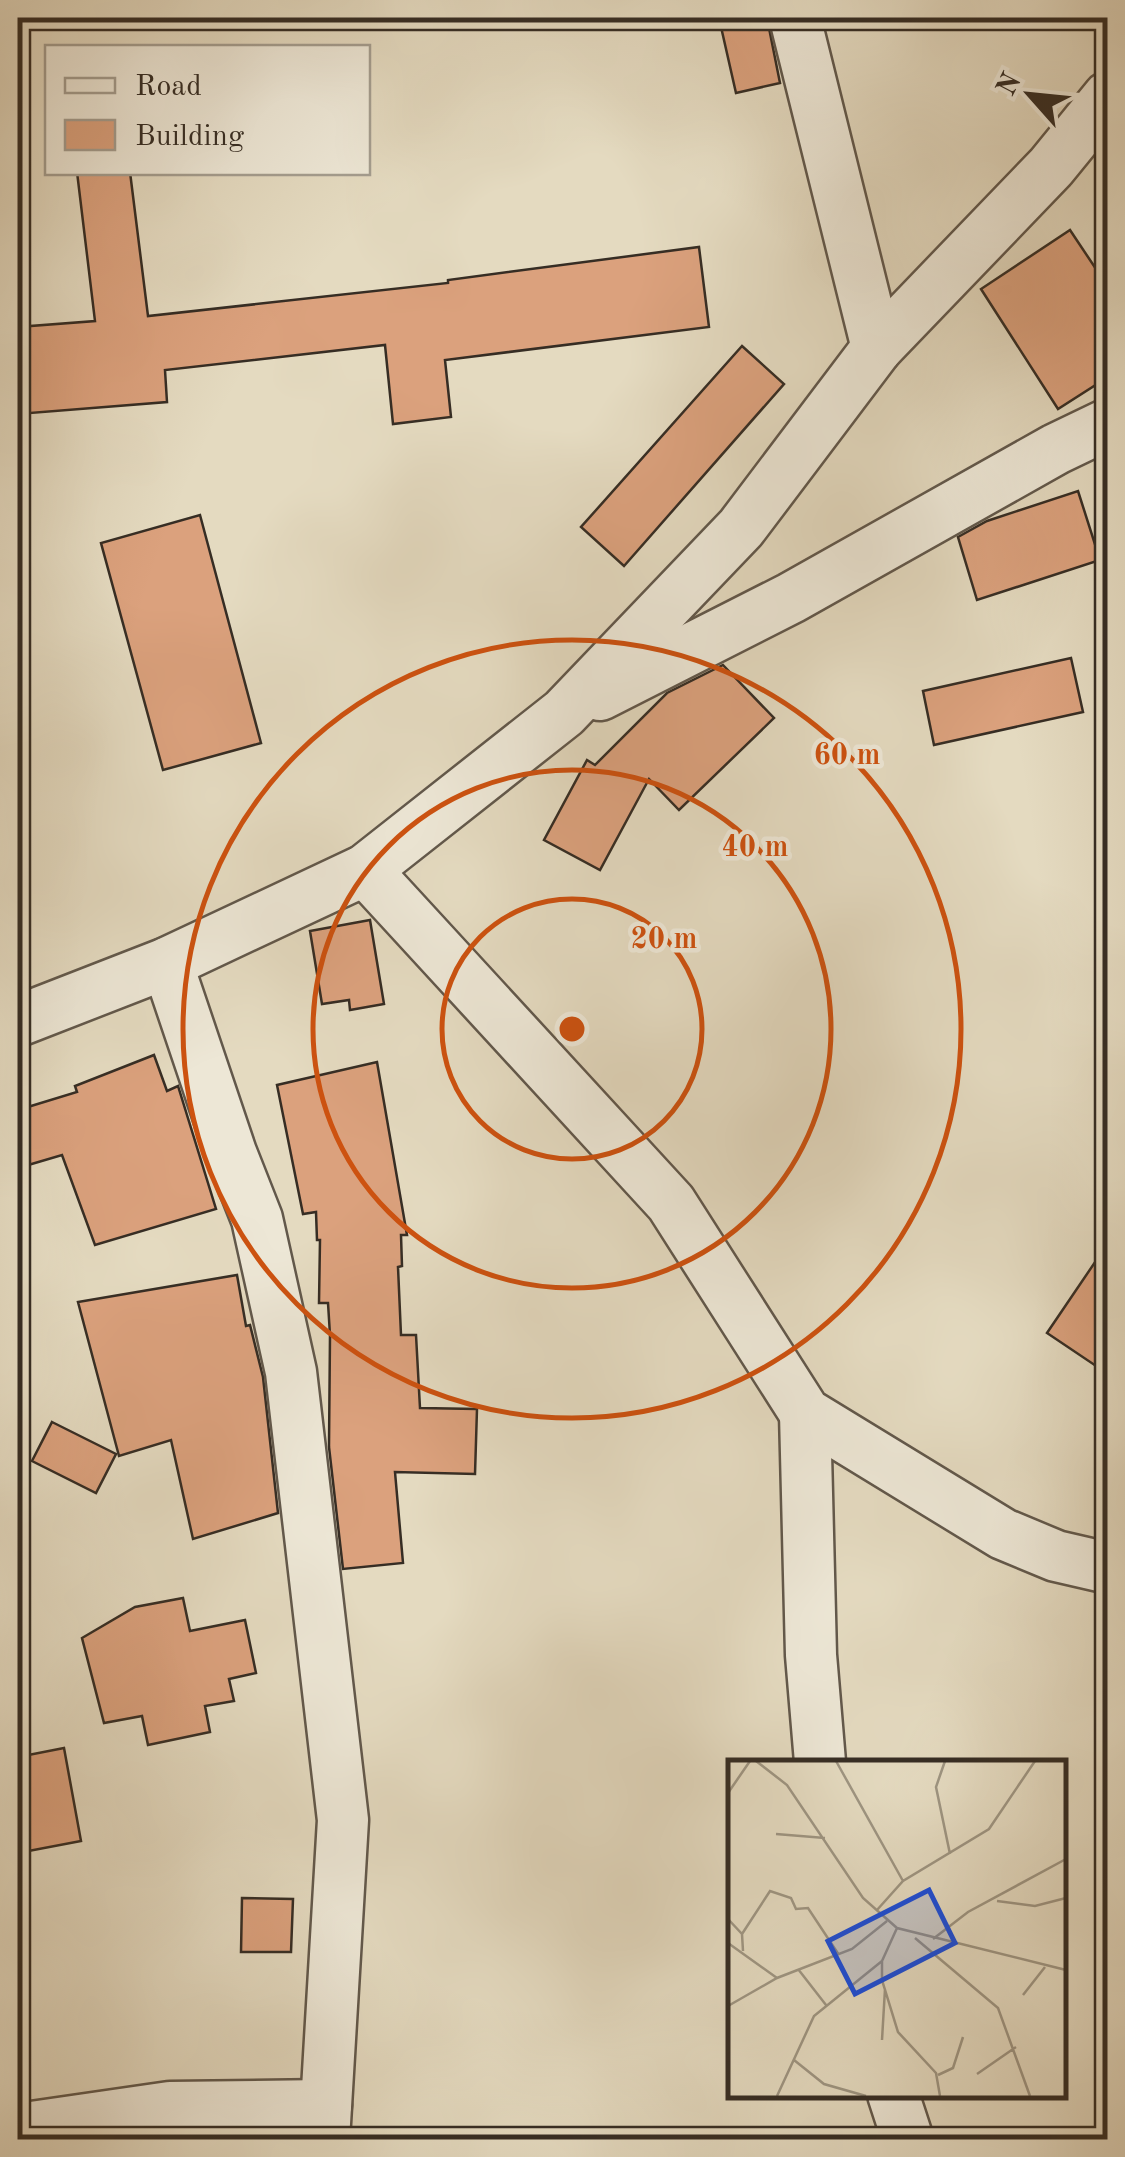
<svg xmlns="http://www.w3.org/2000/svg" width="1125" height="2157" font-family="'Old Standard TT',serif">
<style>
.building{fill:#dba17d;stroke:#362d24;stroke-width:2.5}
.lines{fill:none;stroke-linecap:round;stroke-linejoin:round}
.minor-casing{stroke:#62584b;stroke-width:55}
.minor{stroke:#ede7d6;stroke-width:50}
.ring{fill:none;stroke:#cd5210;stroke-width:5}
.inset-road{fill:none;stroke:#9e9582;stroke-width:2.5}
.view{fill:#1d4ed8;fill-opacity:0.15;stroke:#1d4ed8;stroke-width:5}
.inset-edge{fill:none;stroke:#362d24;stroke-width:5}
.centre{fill:#cd5210;stroke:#ede7d6;stroke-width:5}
.ring-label{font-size:30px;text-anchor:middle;font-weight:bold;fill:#cd5210;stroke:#ede7d6;stroke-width:9;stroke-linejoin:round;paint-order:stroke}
</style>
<rect width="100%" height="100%" fill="#e4dac0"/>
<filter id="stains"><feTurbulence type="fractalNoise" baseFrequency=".002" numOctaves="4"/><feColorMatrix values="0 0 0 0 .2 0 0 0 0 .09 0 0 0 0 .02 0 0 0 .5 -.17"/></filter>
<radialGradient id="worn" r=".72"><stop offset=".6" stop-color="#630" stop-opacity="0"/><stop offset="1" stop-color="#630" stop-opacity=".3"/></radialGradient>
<!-- building -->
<g class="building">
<polygon points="719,18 767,18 780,83 736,93"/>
<polygon points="77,172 130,172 148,316 448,283 448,280 699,247 709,327 445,360 451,417 393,424 385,345 165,370 167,402 18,414 18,327 95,321"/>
<polygon points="1070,230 1108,287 1108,377 1058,409 981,289"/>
<polygon points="742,346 784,384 624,566 581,527"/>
<polygon points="1078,491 1100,560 977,600 958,537 987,521"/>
<polygon points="200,515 261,743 163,770 101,543"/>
<polygon points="1071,658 1083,712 934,745 923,691"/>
<polygon points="723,665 774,718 679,810 649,779 600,870 544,840 587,760 595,765 667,693"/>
<polygon points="370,920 384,1004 350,1010 349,1000 322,1004 310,931"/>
<polygon points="154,1055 167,1091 178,1086 216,1209 95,1245 62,1155 18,1168 18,1110 77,1092 75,1086"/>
<polygon points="377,1062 407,1235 401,1235 402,1266 398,1267 401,1335 416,1335 420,1408 477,1409 475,1474 395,1472 403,1563 343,1569 329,1447 330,1335 328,1303 319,1303 320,1240 317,1240 316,1212 303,1214 277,1085"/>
<polygon points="1108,1243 1108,1374 1047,1333"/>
<polygon points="237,1275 246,1326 250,1325 263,1377 278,1513 193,1539 171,1440 119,1456 78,1302"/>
<polygon points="52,1422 116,1454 96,1493 32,1461"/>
<polygon points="183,1598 190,1631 245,1620 256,1673 229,1679 234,1701 205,1706 210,1732 148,1745 142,1716 104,1723 82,1638 135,1607"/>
<polygon points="64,1748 81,1841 18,1853 18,1757"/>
<polygon points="242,1898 293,1899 291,1952 241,1952"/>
</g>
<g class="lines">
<defs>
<g id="minor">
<polyline points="795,18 877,348"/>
<polyline points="600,695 791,598 1056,449 1108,424"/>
<polyline points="365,870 671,1203 805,1413 1003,1534 1056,1556 1108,1568"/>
<polyline points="167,963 231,1153 257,1219 291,1372 343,1820 324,2140"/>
<polyline points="18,1021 167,963 365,870 564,713 741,528 877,348 1051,167 1108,97"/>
<polyline points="805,1413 811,1655 820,1762"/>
<polyline points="893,2094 908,2140"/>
<polyline points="18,2129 170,2107 326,2105"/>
</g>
</defs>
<!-- minor casing -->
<use href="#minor" class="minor-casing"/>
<!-- minor -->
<use href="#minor" class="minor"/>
</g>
<!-- distance rings -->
<g class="ring">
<circle cx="572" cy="1029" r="130"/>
<circle cx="572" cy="1029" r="259"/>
<circle cx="572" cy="1029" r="389"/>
</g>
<!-- overview -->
<g transform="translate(728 1760)">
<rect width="338" height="338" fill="#e4dac0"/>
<path class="inset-road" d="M28 1 59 25 135 138 169 168 338 210M108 1 175 121M217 1 208 27 222 94M0 33 22 1M48 74 97 78M269 141 307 146 338 138M149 150 175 121 261 69 307 1M0 159 14 174 15 191M169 168 154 201V220L170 272 208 313 212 336M14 174 42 131 63 138 68 149 80 148 111 195M187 178 270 248 302 336M205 179 240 152 338 99M0 183 49 218M70 209 98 245M295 235 317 207M0 246 49 218 124 189 159 161M154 280 157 229M66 300 96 324 138 336M249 314 288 287M210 315 225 308 235 277M49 336 86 256 154 201"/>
<path class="view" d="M201 130 227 183 127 234 100 181Z"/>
<rect width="338" height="338" class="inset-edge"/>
</g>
<circle cx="572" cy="1029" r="15" class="centre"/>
<g class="ring-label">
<text x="847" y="764">60 m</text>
<text x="755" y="856">40 m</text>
<text x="664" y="948">20 m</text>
</g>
<!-- margin -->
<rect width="1125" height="2157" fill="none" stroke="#e4dac0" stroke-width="60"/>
<rect x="20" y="20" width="1085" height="2117" fill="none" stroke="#362d24" stroke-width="5"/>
<rect x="30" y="30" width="1065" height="2097" fill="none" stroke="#362d24" stroke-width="2.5"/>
<!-- legend -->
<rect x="45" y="45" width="325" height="130" fill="#ede7d6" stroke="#a49d8f" stroke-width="2.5"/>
<rect x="65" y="78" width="50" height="15" fill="#ede7d6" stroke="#a49d8f" stroke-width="2.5"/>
<text x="135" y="95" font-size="30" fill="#362d24">Road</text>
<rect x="65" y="120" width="50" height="30" fill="#dba17d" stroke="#a49d8f" stroke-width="2.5"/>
<text x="135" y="145" font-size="30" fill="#362d24">Building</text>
<!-- north arrow -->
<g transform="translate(1030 95) rotate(297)" stroke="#ede7d6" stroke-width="8" paint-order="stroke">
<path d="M0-8L18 38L0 25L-18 38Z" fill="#362d24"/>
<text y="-15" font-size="28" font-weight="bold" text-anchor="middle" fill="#362d24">N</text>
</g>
<rect width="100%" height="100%" filter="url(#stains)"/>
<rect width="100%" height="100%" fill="url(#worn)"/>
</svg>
